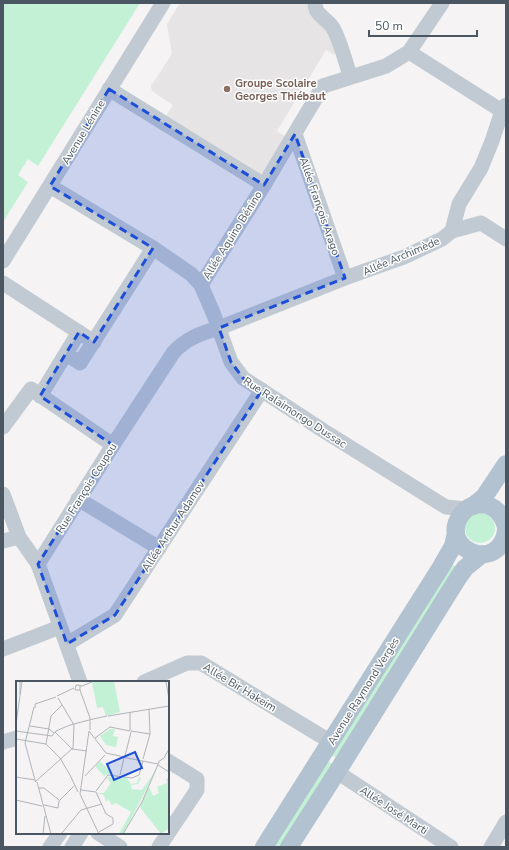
<svg xmlns="http://www.w3.org/2000/svg" width="509" height="850" font-family="'Nunito Sans',sans-serif">
<style>
.education{fill:#e6e4e5}
.green{fill:#c3f1d5}
.lines{fill:none;stroke-linecap:round;stroke-linejoin:round}
.minor{stroke:#c1cad2;stroke-width:15}
.major{stroke:#b3c2d1;stroke-width:18}
.marked{fill:#1d4ed8;fill-opacity:0.2;stroke:#1d4ed8;stroke-width:3;stroke-dasharray:8 5;stroke-linejoin:round}
.education-dot{fill:#8d6e63;stroke:#fff;stroke-width:1.5}
.labels{text-anchor:middle;stroke-width:3;stroke-linejoin:round;paint-order:stroke}
.education-label{font-size:11px;font-weight:bold;fill:#785e54;stroke:#fff;text-anchor:start}
.street-label{font-size:11px;fill:#4a5661;stroke:#fff}
.inset-road{fill:none;stroke:#b1b4b9;stroke-width:1}
.view{fill:#1d4ed8;fill-opacity:0.15;stroke:#1d4ed8;stroke-width:2}
.inset-edge{fill:none;stroke:#4a5661;stroke-width:2}
</style>
<rect width="100%" height="100%" fill="#f5f3f3"/>
<!-- education -->
<polygon class="education" points="180,3 309,3 329,28 337,50 334,55 326,50 277,131 286,137 261,176 166,116 173,105 152,91 151,86 172,54 167,24"/>
<!-- green -->
<g class="green">
<polygon points="3,3 140,3 38,166 28,159 18,175 28,182 3,222"/>
<circle cx="480" cy="528" r="15"/>
<polygon points="449,562 459,569 338,758 327,754"/>
<polygon points="323,760 334,764 282,847 269,847"/>
</g>
<g class="lines">
<!-- minor -->
<g class="minor">
<path d="M315 3C315 16 327 18 333 28 340 40 346 63 350 76"/>
<polyline points="409,52 502,111"/>
<polyline points="109,89 264,185"/>
<polyline points="295,134 345,278"/>
<polyline points="50,186 153,248 191,274 201,285 214,315 231,362 243,378 324,431 446,507 467,509"/>
<polyline points="452,231 481,223 506,239"/>
<polyline points="3,261 163,3"/>
<polyline points="3,283 94,342"/>
<polyline points="201,285 264,185 323,86 386,66 409,52 442,3"/>
<polyline points="66,354 80,363 153,248"/>
<polyline points="40,396 79,332"/>
<polyline points="3,427 31,389 113,445"/>
<polyline points="3,494 19,537 38,564"/>
<polyline points="78,499 159,548"/>
<polyline points="3,541 19,537"/>
<polyline points="67,644 115,615 262,390"/>
<polyline points="3,649 60,627"/>
<path d="M80 682 38 564 113 445 173 353C185 339 201 333 219 328L345 278 404 257 442 239 452 231 459 204 481 168 492 141 502 111 506 105"/>
<polyline points="144,682 187,663 201,663 331,742"/>
<polyline points="3,742 17,738"/>
<polyline points="337,772 451,847"/>
<polyline points="98,833 120,847"/>
<polyline points="50,847 60,833"/>
<polyline points="72,847 81,833"/>
<polyline points="159,847 197,790 197,779 168,761"/>
<polyline points="491,847 506,822"/>
</g>
<!-- major -->
<g class="major">
<polyline points="473,506 484,497 506,464"/>
<path d="M506 527C502 511 489 500 472 506 466 508 462 513 459 518 441 550 499 574 506 531"/>
<polyline points="264,847 441,567 453,546 456,533"/>
<polyline points="289,847 337,772 458,578 465,568 481,555"/>
</g>
</g>
<!-- marked area -->
<path class="marked" d="M109 89 264 185 295 134 345 278 219 328 231 362 243 378 262 390 115 615 67 644 38 564 113 445 40 396 79 332 94 342 153 248 50 186Z"/>
<!-- markers -->
<circle class="education-dot" cx="227" cy="89" r="4"/>
<g class="labels">
<!-- education labels -->
<g class="education-label">
<text x="235" y="87">Groupe Scolaire<tspan x="235" dy="13">Georges Thiébaut</tspan></text>
</g>
<!-- street labels -->
<g class="street-label">
<text transform="translate(83 132) rotate(-59)" y="4">Avenue Lénine</text>
<text transform="translate(320 206) rotate(71)" y="4">Allée François Arago</text>
<text transform="translate(232 235) rotate(-58)" y="4">Allée Aquino Bénino</text>
<text transform="translate(401 256) rotate(-23)" y="4">Allée Archimède</text>
<text transform="translate(295 412) rotate(33)" y="4">Rue Ralaimongo Dussac</text>
<text transform="translate(86 488) rotate(-58)" y="4">Rue François Coupou</text>
<text transform="translate(173 526) rotate(-57)" y="4">Allée Arthur Adamov</text>
<text transform="translate(240 687) rotate(31)" y="4">Allée Bir Hakeim</text>
<text transform="translate(363 691) rotate(-58)" y="4">Avenue Raymond Vergès</text>
<text transform="translate(394 810) rotate(33)" y="4">Allée José Marti</text>
</g>
</g>
<!-- overview -->
<g transform="translate(16 681)">
<rect width="153" height="153" fill="#f5f3f3"/>
<path d="M79 0H98L104 31 90 35 87 26 81 27 76 2ZM94 48H99L97 55 102 56 100 66 90 64 84 55ZM84 80 94 90V93L88 95 79 85ZM142 86 107 153H103L115 131 100 122 96 124 92 118 90 121 88 114 81 112H88L95 102 90 96 111 97 115 103 121 102 123 96 125 97 122 103 115 104 116 108 126 109ZM153 97V147L145 153 124 126 133 106 137 115 143 112 140 103 141 106 151 102 150 98Z" fill="#c3f1d5"/>
<path class="inset-road" d="M150 1 153 18M64 5V9H59L60 4H62L66 5 78 0M64 9 74 37V49M4 13V0M41 15 58 7M18 26 9 62 19 99M19 27V23L40 16M114 31V50M92 35 153 25M77 38 91 35M0 43 6 0M14 45 33 48 38 52M0 50 36 55 40 50 54 44 77 38M115 50 134 53M39 51 56 68 71 70M79 57 94 46 114 50M0 58 30 63 44 77 54 94M30 63 35 35 46 24M109 75 115 51M106 76 142 83M127 78 134 53 133 28M142 81 148 77 153 68M142 84 153 91M54 94 62 111M104 94 108 77M69 95 89 74M0 96 19 99M20 99 19 101 57 67 58 44 42 17M21 101 35 153M23 107H28L43 119M65 109 80 111 90 133 97 137V143L83 151M80 110 92 94 116 97 123 94 127 80M0 119 26 125M28 124 42 127 43 120 58 105M27 153 29 135M45 153 65 129 86 123M83 153 64 113 73 50 90 72 108 76M107 153 126 121 143 81"/>
<path class="view" d="M119 71 126 87 98 99 91 83Z"/>
<rect width="153" height="153" class="inset-edge"/>
</g>
<!-- border -->
<rect width="509" height="850" fill="none" stroke="#4a5661" stroke-width="8"/>
<!-- scale -->
<path d="M369 30v6h108v-6" fill="none" stroke="#4a5661" stroke-width="2"/>
<text x="375" y="30" font-size="12" fill="#4a5661" stroke="#ffffff" stroke-width="3" paint-order="stroke">50 m</text>
</svg>
